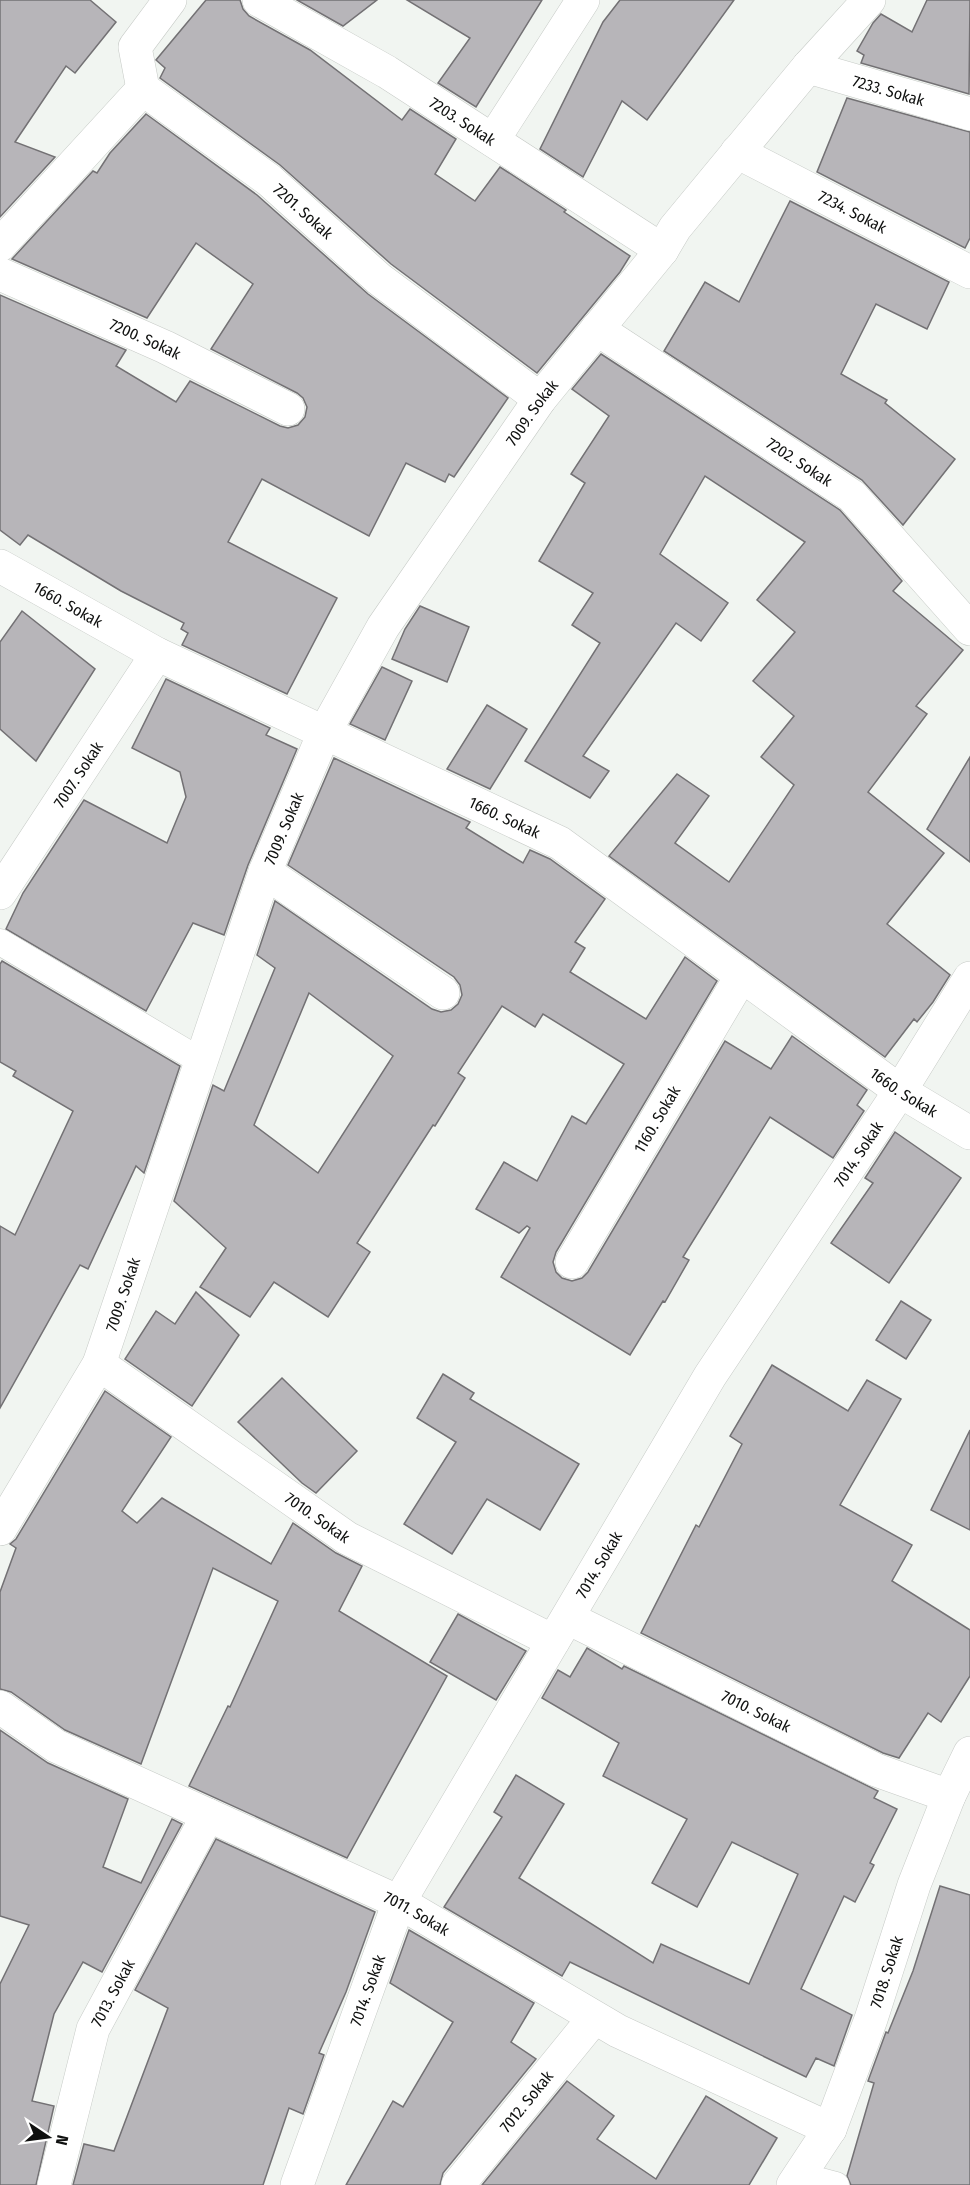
<svg xmlns="http://www.w3.org/2000/svg" width="970" height="2185" font-family="'Fira Sans Condensed',sans-serif">
<style>
.building{fill:#b7b5b9;stroke:#737174;stroke-width:1.5;fill-rule:evenodd}
.lines{fill:none;stroke-linecap:round;stroke-linejoin:round}
.service-casing{stroke:#c7cbc7;stroke-width:27}
.minor-casing{stroke:#c7cbc7;stroke-width:34}
.service{stroke:#fff;stroke-width:26}
.minor{stroke:#fff;stroke-width:33}
.labels{text-anchor:middle;stroke-width:5;stroke-linejoin:round;paint-order:stroke}
.street-label{font-size:16px;fill:#0f100f;stroke:#fff}
</style>
<rect width="100%" height="100%" fill="#f1f5f1"/>
<!-- building -->
<g class="building">
<polygon points="0,0 90,0 116,22 75,73 66,66 15,142 55,157 0,217"/>
<polygon points="206,0 240,0 243,9 249,16 310,50 402,120 410,109 456,139 435,174 475,201 500,167 566,210 564,212 630,256 620,272 537,373 391,264 280,165 160,78 165,68 156,60"/>
<polygon points="297,0 377,0 343,26"/>
<polygon points="407,0 542,0 476,107 438,83 470,38"/>
<polygon points="620,0 734,0 647,120 622,101 583,177 540,149 603,22"/>
<polygon points="927,0 970,0 969,94 861,63 864,55 857,51 873,23 881,14 912,32"/>
<polygon points="847,98 970,132 970,238 965,248 817,172"/>
<polygon points="146,114 257,195 368,294 508,398 454,477 449,474 445,482 406,463 369,536 262,479 228,542 337,598 287,694 182,645 188,633 181,629 184,623 121,591 28,535 20,545 0,530 0,295 126,350 116,366 176,402 190,381 280,426 288,428 298,425 305,417 307,407 303,398 297,393 211,349 253,284 196,243 147,318 12,259 93,171 97,173 110,153"/>
<polygon points="790,201 949,282 927,329 876,304 841,374 887,400 885,403 955,459 903,525 862,480 664,351 705,282 739,302"/>
<polygon points="601,354 840,510 902,581 893,591 963,650 916,706 927,714 868,792 944,853 887,924 950,975 933,1002 917,1022 914,1019 885,1057 609,856 677,774 709,796 675,843 729,882 794,785 761,757 794,716 753,681 795,632 757,600 805,542 705,476 660,554 728,603 701,641 676,623 583,756 609,771 590,798 525,761 600,643 572,625 593,593 539,561 585,483 571,474 609,416 572,389"/>
<polygon points="420,606 469,627 447,682 392,659 405,629"/>
<polygon points="22,611 95,669 36,761 0,729 0,642"/>
<polygon points="382,667 412,681 385,740 350,724"/>
<polygon points="166,679 270,728 266,735 297,749 248,865 224,935 193,923 146,1011 6,929 23,893 84,800 167,843 186,797 180,772 132,748"/>
<polygon points="487,705 527,729 490,789 447,769"/>
<polygon points="970,757 970,862 927,829"/>
<path d="M334 758 470 822 466 828 523 863 530 850 550 859 605 899 575 942 585 948 570 972 646 1019 685 957 717 981 556 1252 553 1262 556 1272 562 1278 572 1281 582 1278 588 1272 725 1041 771 1069 792 1036 867 1090 857 1105 864 1111 833 1158 770 1117 683 1257 689 1260 665 1302 663 1301 630 1355 501 1277 530 1228 527 1226 519 1233 476 1209 504 1162 537 1181 572 1116 586 1124 624 1064 543 1014 535 1027 502 1006 458 1073 465 1078 435 1126 433 1125 357 1243 370 1252 328 1317 274 1282 250 1317 200 1287 226 1248 174 1201 213 1085 224 1091 275 968 257 955 275 901 432 1009 441 1012 451 1010 458 1004 462 995 460 985 454 977 288 865ZM309 993 393 1056 318 1173 254 1125Z"/>
<polygon points="2,961 180,1066 144,1173 136,1166 88,1269 80,1265 0,1408 0,1226 15,1235 73,1111 13,1076 16,1071 0,1062 0,964"/>
<polygon points="895,1132 961,1178 889,1283 831,1243 873,1183 865,1178"/>
<polygon points="196,1292 239,1335 192,1406 125,1359 156,1311 175,1324"/>
<polygon points="901,1301 931,1320 906,1359 876,1340"/>
<polygon points="772,1365 848,1411 867,1380 901,1399 840,1505 912,1545 892,1581 970,1630 970,1676 941,1722 928,1713 899,1758 883,1753 641,1633 696,1525 699,1527 742,1444 730,1436"/>
<polygon points="443,1374 474,1393 470,1399 579,1464 540,1530 487,1499 452,1554 404,1524 456,1442 417,1418"/>
<polygon points="282,1378 357,1451 316,1493 302,1483 238,1422"/>
<polygon points="105,1391 171,1437 122,1511 137,1523 162,1498 271,1564 293,1523 336,1553 362,1566 339,1611 447,1676 347,1858 189,1786 228,1706 230,1707 278,1601 213,1568 141,1764 65,1730 11,1692 0,1689 0,1592 16,1548 10,1544 16,1539"/>
<polygon points="970,1430 970,1530 931,1510"/>
<polygon points="458,1614 526,1651 496,1700 430,1662"/>
<polygon points="587,1648 622,1669 624,1666 878,1791 874,1798 897,1809 870,1863 874,1865 855,1902 844,1896 801,1989 852,2015 834,2066 816,2058 806,2077 570,1962 562,1976 444,1907 502,1817 494,1812 516,1775 564,1804 519,1878 653,1963 661,1944 749,1984 798,1874 732,1842 697,1907 652,1883 687,1819 603,1776 619,1743 542,1698 558,1670 570,1677"/>
<polygon points="0,1730 48,1763 128,1799 103,1867 141,1883 172,1819 182,1824 102,1972 83,1962 54,2014 32,2101 54,2106 36,2185 0,2185 0,1984 29,1925 0,1916"/>
<polygon points="216,1839 375,1912 346,1992 319,2053 324,2055 303,2114 289,2108 263,2185 73,2185 84,2144 114,2151 168,2008 135,1990"/>
<polygon points="940,1886 970,1895 970,2185 851,2185 847,2176 874,2083 868,2081 886,2032 888,2033 913,1971"/>
<polygon points="409,1930 534,2003 511,2042 536,2059 443,2173 440,2185 346,2185 393,2101 403,2107 453,2022 390,1983"/>
<polygon points="567,2081 614,2116 597,2139 656,2179 706,2096 777,2138 749,2185 482,2185"/>
</g>
<g class="lines">
<defs>
<g id="service">
<polyline points="0,942 201,1061"/>
<polyline points="821,2181 836,2185"/>
</g>
<g id="minor">
<path id="s1" d="M170 0 135 47 143 89 269 180 379 279 540 399"/>
<path id="s2" d="M259 0 387 72 662 250"/>
<path id="s3" d="M808 67 970 114"/>
<polyline points="493,140 583,0"/>
<path id="s4" d="M737 152 970 272"/>
<polyline points="0,245 143,89"/>
<path id="s5" d="M0 274 165 347 288 409"/>
<path id="s6" d="M597 329 852 496 970 629"/>
<path id="s7" d="M0 566 157 654 560 843 900 1091 970 1133"/>
<polyline points="265,872 443,993"/>
<path id="s8" d="M0 893 157 654"/>
<path id="s9" d="M572 1262 742 975"/>
<path id="s10" d="M99 1364 347 1538 553 1641"/>
<path id="s11" d="M0 1529 99 1364 265 872 324 733 383 627 540 399 662 250 675 228 808 67 869 0"/>
<path id="s12" d="M568 1618 876 1770 949 1796"/>
<path id="s13" d="M0 1707 56 1746 399 1902 618 2031 830 2129"/>
<path id="s14" d="M54 2185 93 2029 208 1815"/>
<path id="s15" d="M297 2185 399 1902 710 1376 900 1091 970 978"/>
<path id="s16" d="M458 2185 594 2018"/>
<path id="s17" d="M793 2185 830 2129 871 2019 914 1885 949 1796 970 1753"/>
</g>
</defs>
<!-- service casing -->
<use href="#service" class="service-casing"/>
<!-- minor casing -->
<use href="#minor" class="minor-casing"/>
<!-- service -->
<use href="#service" class="service"/>
<!-- minor -->
<use href="#minor" class="minor"/>
</g>
<g class="labels">
<!-- street labels -->
<g class="street-label">
<text dy="6" stroke="none"><textPath href="#s3" startOffset="84">7233. Sokak</textPath></text>
<text dy="6" stroke="none"><textPath href="#s2" startOffset="237">7203. Sokak</textPath></text>
<text dy="6" stroke="none"><textPath href="#s1" startOffset="303">7201. Sokak</textPath></text>
<text dy="6" stroke="none"><textPath href="#s4" startOffset="130">7234. Sokak</textPath></text>
<text dy="6" stroke="none"><textPath href="#s5" startOffset="159">7200. Sokak</textPath></text>
<text dy="6" stroke="none"><textPath href="#s11" startOffset="1245">7009. Sokak</textPath></text>
<text dy="6" stroke="none"><textPath href="#s6" startOffset="242">7202. Sokak</textPath></text>
<text dy="6" stroke="none"><textPath href="#s7" startOffset="78">1660. Sokak</textPath></text>
<text dy="6" stroke="none"><textPath href="#s8" startOffset="142">7007. Sokak</textPath></text>
<text dy="6" stroke="none"><textPath href="#s7" startOffset="564">1660. Sokak</textPath></text>
<text dy="6" stroke="none"><textPath href="#s11" startOffset="759">7009. Sokak</textPath></text>
<text dy="6" stroke="none"><textPath href="#s7" startOffset="1050">1660. Sokak</textPath></text>
<text dy="6" stroke="none"><textPath href="#s9" startOffset="166">1160. Sokak</textPath></text>
<text dy="6" stroke="none"><textPath href="#s15" startOffset="1179">7014. Sokak</textPath></text>
<text dy="6" stroke="none"><textPath href="#s11" startOffset="266">7009. Sokak</textPath></text>
<text dy="6" stroke="none"><textPath href="#s10" startOffset="267">7010. Sokak</textPath></text>
<text dy="6" stroke="none"><textPath href="#s15" startOffset="693">7014. Sokak</textPath></text>
<text dy="6" stroke="none"><textPath href="#s12" startOffset="210">7010. Sokak</textPath></text>
<text dy="6" stroke="none"><textPath href="#s13" startOffset="466">7011. Sokak</textPath></text>
<text dy="6" stroke="none"><textPath href="#s17" startOffset="234">7018. Sokak</textPath></text>
<text dy="6" stroke="none"><textPath href="#s15" startOffset="207">7014. Sokak</textPath></text>
<text dy="6" stroke="none"><textPath href="#s14" startOffset="202">7013. Sokak</textPath></text>
<text dy="6" stroke="none"><textPath href="#s16" startOffset="108">7012. Sokak</textPath></text>
</g>
</g>
<!-- north arrow -->
<g transform="translate(48 2137) rotate(103)" stroke="#ffffff" stroke-width="4.5" paint-order="stroke">
<path d="M0-4.5L10 22L0 15L-10 22Z" fill="#0f100f"/>
<text y="-9" font-size="16" font-weight="bold" text-anchor="middle" fill="#0f100f">N</text>
</g>
</svg>
